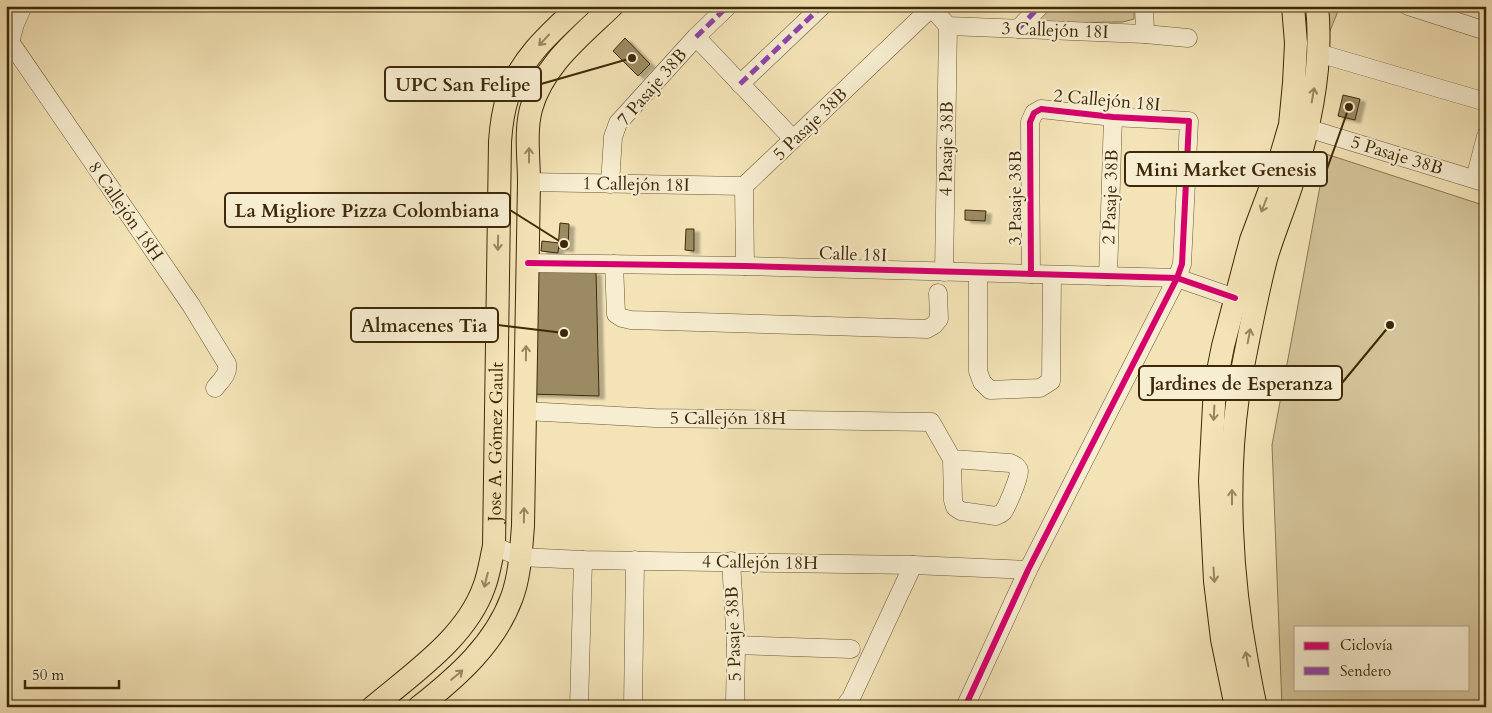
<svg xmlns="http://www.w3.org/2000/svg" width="1492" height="713" font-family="Cardo,serif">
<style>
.green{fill:#d4c399;stroke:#887651;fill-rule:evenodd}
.building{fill:#9c8a63;stroke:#3d2909;filter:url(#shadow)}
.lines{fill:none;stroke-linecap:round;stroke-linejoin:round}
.minor-casing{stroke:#6a5834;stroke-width:19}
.major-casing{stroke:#3d2909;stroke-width:24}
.minor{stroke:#f7edd0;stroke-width:18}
.major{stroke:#f3e3b6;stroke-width:22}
.quiet{stroke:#8e44ad;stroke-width:5;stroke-dasharray:10 5;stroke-linecap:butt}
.cycleway-casing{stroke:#f7edd0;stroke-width:9}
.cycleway{stroke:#d6006c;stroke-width:6}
.oneway{stroke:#988660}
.labels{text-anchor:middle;stroke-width:4.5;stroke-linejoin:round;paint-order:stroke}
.street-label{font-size:18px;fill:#3d2909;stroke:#f7edd0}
.leader{fill:none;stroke:#3d2909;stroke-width:2}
.callout-dot{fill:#3d2909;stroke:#f7edd0;stroke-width:2}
.callout{fill:#f7edd0;stroke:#3d2909;stroke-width:2}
.callout-label{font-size:19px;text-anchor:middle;font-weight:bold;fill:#3d2909}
</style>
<defs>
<filter id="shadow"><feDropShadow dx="5.5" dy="3" stdDeviation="1" flood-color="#0004"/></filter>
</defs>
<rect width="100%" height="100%" fill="#f3e3b6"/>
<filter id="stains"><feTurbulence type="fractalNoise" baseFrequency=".004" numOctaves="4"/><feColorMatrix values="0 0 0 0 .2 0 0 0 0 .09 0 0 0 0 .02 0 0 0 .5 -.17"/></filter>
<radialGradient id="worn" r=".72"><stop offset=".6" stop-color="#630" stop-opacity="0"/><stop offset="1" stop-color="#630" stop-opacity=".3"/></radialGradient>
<!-- green -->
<g class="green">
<polygon points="1049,6 1134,6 1134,19 1123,22 1041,23 1038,16"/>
<polygon points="1327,6 1340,6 1328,36"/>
<path d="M1326 154 1486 206V707H1282L1272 445ZM1296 627H1468V689H1296Z"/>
</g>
<!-- building -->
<g class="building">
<polygon points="625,38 650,64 638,76 613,51"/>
<polygon points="1343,95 1360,99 1355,120 1338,116"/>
<polygon points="965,210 986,211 985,221 965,220"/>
<polygon points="560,223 569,224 568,249 558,248"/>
<polygon points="686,229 694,229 694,251 685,250"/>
<polygon points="542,241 559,243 558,253 541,251"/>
<polygon points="532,269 596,272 599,396 530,394"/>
</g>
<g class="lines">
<defs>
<g id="minor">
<polyline points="930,6 948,26 1145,34 1188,38"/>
<polyline points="1144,6 1145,34"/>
<polyline points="1408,6 1486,31"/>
<polyline points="1018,29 1040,6"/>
<path d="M6 36 191 305 227 364C229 374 221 380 215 388"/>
<polyline points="696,37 793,139"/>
<polyline points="10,42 15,24 23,6"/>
<polyline points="1318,53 1486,102"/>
<polyline points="740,84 822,6"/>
<polyline points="1307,128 1486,183"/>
<polyline points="1475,179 1486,136"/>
<polyline points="529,182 744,186"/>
<polyline points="610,184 613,137 618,123 696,37 728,6"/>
<polyline points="528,263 745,266 1177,278 1235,298"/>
<polyline points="614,264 616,314 622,318 631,320 927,329 934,325 939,319 938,293"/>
<polyline points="745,266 744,186 933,6"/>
<polyline points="944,272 948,26"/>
<polyline points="978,273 978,371 982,382 990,390 1040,388 1051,381 1052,275"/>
<polyline points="1108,276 1113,117"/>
<path d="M525 411 655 418 931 422 952 459 953 500 955 507 961 511 996 516C999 514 1000 515 1003 512 1007 507 1020 476 1019 471 1018 466 1014 465 1010 463L952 459"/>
<polyline points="494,546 520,557 583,560 913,565 1028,570"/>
<polyline points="731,561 736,645 735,707"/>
<polyline points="736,645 851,649"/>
<polyline points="579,707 583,560"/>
<polyline points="633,707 635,560"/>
<polyline points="844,707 851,698 913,565"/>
<polyline points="965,707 1028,570 1177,278 1182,264 1189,121 1113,117 1041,109 1034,113 1030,122 1031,274"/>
</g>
<g id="major">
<path id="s1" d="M373 707C413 673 466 638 484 587 489 574 491 559 494 546L500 142C501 126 503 111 508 96 520 59 551 32 579 6"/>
<path d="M419 707C457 677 495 644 512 597 520 575 521 550 523 526L529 182C529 159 525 132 531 109 543 65 581 36 612 6"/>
<polyline points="1236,707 1222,639 1215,581 1210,481 1215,386 1223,346 1251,240 1275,176 1290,125 1294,83 1296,43 1293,6"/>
<path d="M1256 707C1252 692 1250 677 1247 662 1231 577 1226 482 1238 396 1240 381 1243 366 1246 351 1252 321 1258 290 1266 259 1274 231 1286 205 1294 177 1311 123 1323 63 1317 6"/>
</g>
</defs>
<!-- minor casing -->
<use href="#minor" class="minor-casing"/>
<!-- major casing -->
<use href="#major" class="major-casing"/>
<!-- minor -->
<use href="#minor" class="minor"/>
<!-- major -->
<use href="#major" class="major"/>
<!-- quiet -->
<g class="quiet">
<polyline points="1018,29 1040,6"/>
<polyline points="696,37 728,6"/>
<polyline points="740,84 822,6"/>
</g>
<defs>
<g id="cycleway">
<polyline points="528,263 745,266 1177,278 1235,298"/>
<polyline points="965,707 1028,570 1177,278 1182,264 1189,121 1113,117 1041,109 1034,113 1030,122 1031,274"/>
</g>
</defs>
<!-- cycleway casing -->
<use href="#cycleway" class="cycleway-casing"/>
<!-- cycleway -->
<use href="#cycleway" class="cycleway"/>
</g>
<!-- one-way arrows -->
<defs><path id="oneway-shaft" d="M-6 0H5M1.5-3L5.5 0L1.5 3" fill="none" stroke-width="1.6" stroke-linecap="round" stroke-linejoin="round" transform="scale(1.25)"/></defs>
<g class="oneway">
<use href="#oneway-shaft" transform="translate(544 40) rotate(133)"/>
<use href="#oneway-shaft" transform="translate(1313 95) rotate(-80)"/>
<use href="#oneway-shaft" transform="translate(529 155) rotate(-90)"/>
<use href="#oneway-shaft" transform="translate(1264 205) rotate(111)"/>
<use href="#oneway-shaft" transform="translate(498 243) rotate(91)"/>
<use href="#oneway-shaft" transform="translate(1249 336) rotate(-79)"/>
<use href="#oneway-shaft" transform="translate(526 353) rotate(-89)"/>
<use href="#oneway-shaft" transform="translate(1214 413) rotate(93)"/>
<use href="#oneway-shaft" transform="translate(1232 497) rotate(-90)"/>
<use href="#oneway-shaft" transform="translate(524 515) rotate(-89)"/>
<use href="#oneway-shaft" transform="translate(1214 575) rotate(86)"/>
<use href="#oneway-shaft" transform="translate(486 580) rotate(104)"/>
<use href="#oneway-shaft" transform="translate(1247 659) rotate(-101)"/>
<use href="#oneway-shaft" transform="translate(457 675) rotate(-40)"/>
</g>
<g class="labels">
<!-- street labels -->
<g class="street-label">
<text transform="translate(1055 30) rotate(2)" y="6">3 Callejón 18I</text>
<text transform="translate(652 87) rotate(-49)" y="6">7 Pasaje 38B</text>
<text transform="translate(1107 100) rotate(5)" y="6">2 Callejón 18I</text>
<text transform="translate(810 124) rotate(-44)" y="6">5 Pasaje 38B</text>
<text transform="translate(946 149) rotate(-89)" y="6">4 Pasaje 38B</text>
<text transform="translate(1397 155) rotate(17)" y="6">5 Pasaje 38B</text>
<text transform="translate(636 184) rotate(1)" y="6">1 Callejón 18I</text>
<text transform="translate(1110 197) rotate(-88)" y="6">2 Pasaje 38B</text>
<text transform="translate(1015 198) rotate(-90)" y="6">3 Pasaje 38B</text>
<text transform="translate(126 211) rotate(55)" y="6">8 Callejón 18H</text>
<text transform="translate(853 254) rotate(2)" y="6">Calle 18I</text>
<text x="728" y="424">5 Callejón 18H</text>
<text dy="6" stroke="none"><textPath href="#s1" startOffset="312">Jose A. Gómez Gault</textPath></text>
<text transform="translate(760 562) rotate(1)" y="6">4 Callejón 18H</text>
<text transform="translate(733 634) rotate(-92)" y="6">5 Pasaje 38B</text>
</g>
</g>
<!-- callouts -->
<path class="leader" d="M632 58L541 84M1349 107L1327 169M564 244L510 210M564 333L498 325M1390 325L1342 383"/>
<g class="callout-dot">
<circle cx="632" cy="58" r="5"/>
<circle cx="1349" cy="107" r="5"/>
<circle cx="564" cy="244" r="5"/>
<circle cx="564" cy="333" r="5"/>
<circle cx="1390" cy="325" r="5"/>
</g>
<g class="callout">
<rect x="385" y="67" width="156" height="34" rx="5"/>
<rect x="1125" y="152" width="202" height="34" rx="5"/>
<rect x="225" y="193" width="285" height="34" rx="5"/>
<rect x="351" y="308" width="147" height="34" rx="5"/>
<rect x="1139" y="366" width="203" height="34" rx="5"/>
</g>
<g class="callout-label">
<text x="463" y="91">UPC San Felipe</text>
<text x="1226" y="176">Mini Market Genesis</text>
<text x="367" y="217">La Migliore Pizza Colombiana</text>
<text x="424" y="332">Almacenes Tia</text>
<text x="1241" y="390">Jardines de Esperanza</text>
</g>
<!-- margin -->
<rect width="1492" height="713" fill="none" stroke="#f3e3b6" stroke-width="25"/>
<rect x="8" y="8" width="1477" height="698" fill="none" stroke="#3d2909" stroke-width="2.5"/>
<rect x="12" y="12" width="1467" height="688" fill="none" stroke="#3d2909"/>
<!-- legend -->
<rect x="1294" y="626" width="175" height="65" fill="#f7edd0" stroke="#ad9f80"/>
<rect x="1304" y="642" width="25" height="8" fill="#d6006c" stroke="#ad9f80"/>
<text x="1340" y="650" font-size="15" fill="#3d2909">Ciclovía</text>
<rect x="1304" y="667" width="25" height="8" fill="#8e44ad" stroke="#ad9f80"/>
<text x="1340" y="676" font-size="15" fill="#3d2909">Sendero</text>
<!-- scale -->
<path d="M25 680v8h94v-8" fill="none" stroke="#3d2909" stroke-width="2.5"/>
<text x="32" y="680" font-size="15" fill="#3d2909" stroke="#f7edd0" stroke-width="4" paint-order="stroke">50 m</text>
<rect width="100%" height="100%" filter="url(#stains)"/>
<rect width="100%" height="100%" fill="url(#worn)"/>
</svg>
